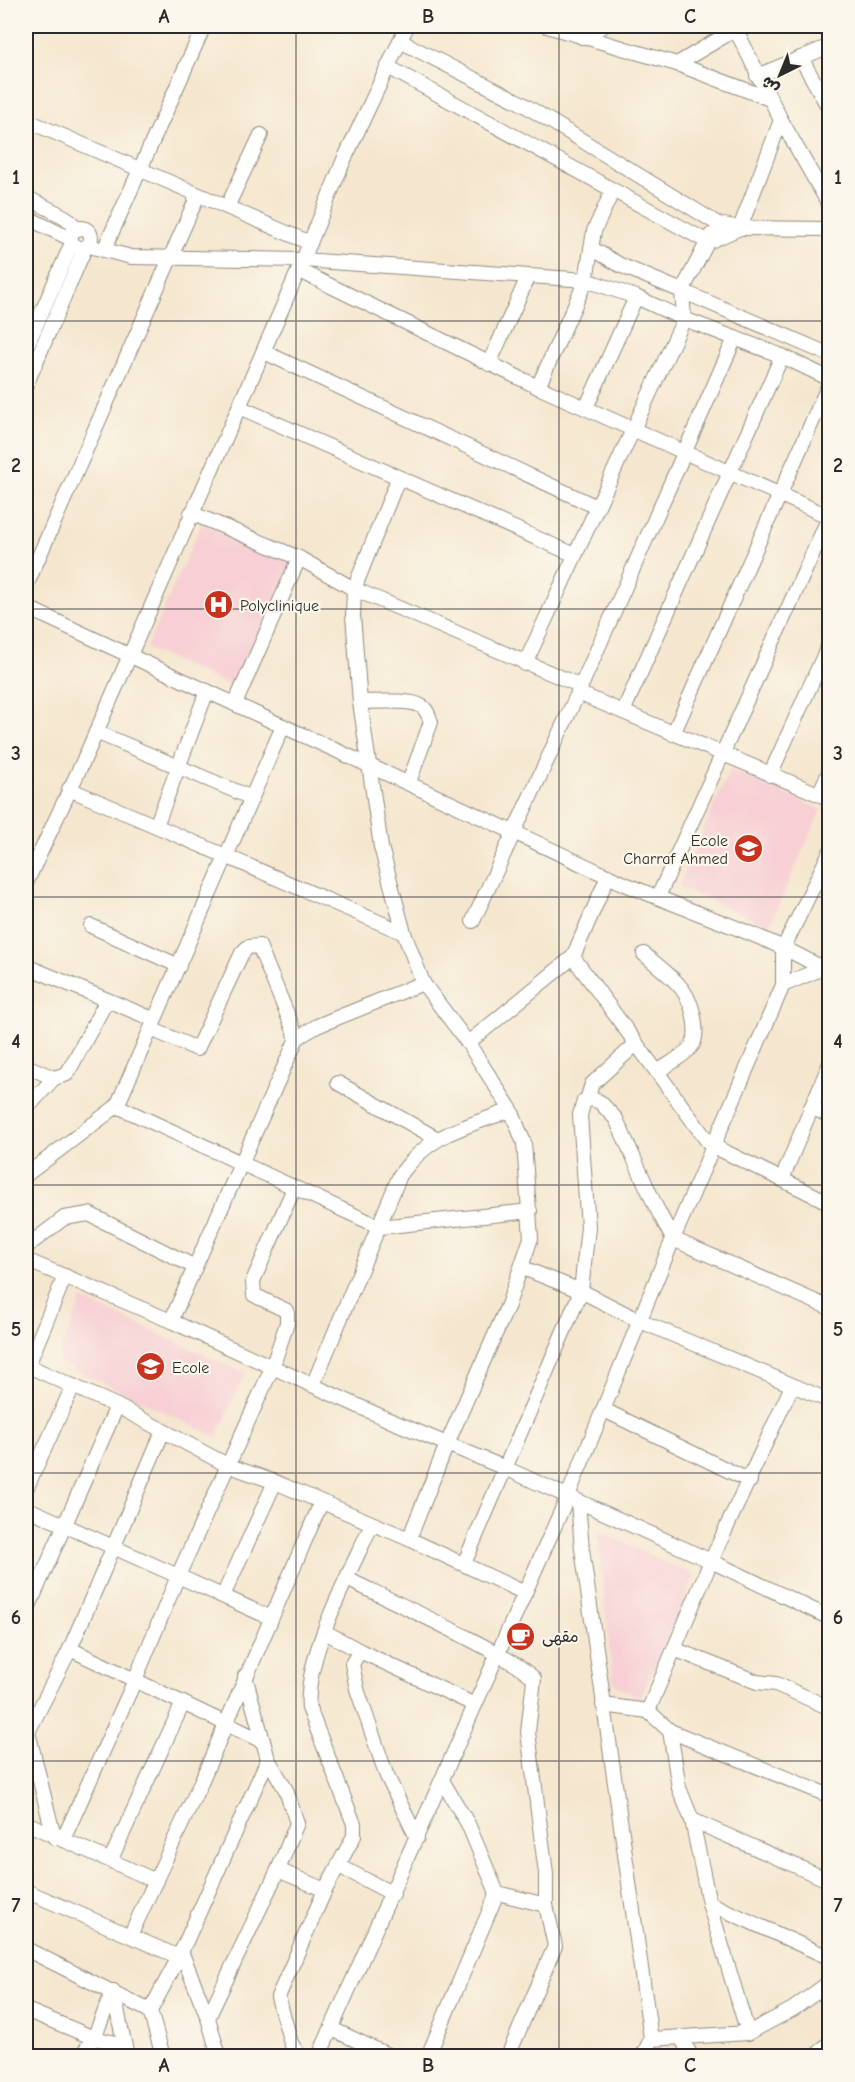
<svg xmlns="http://www.w3.org/2000/svg" width="855" height="2082" font-family="'Comic Neue','Playpen Sans Arabic',sans-serif">
<style>
.built{fill:#f7cfd4}
.lines{fill:none;stroke-linecap:round;stroke-linejoin:round}
.minor-casing{stroke:#90897d;stroke-width:16}
.minor{stroke:#fff;stroke-width:14}
.grid{fill:none;stroke:#2b2b2b;stroke-width:1.5;stroke-opacity:0.55}
.labels{text-anchor:middle;stroke-width:4.5;stroke-linejoin:round;paint-order:stroke}
.poi-label{font-size:16px;fill:#2b2b2b;stroke:#fbf7ec;text-anchor:start}
.neatline{fill:none;stroke:#2b2b2b;stroke-width:2}
.grid-label{font-size:20px;text-anchor:middle;font-weight:bold;fill:#2b2b2b}
</style>
<rect width="100%" height="100%" fill="#fbf7ec"/>
<filter id="ink" filterUnits="userSpaceOnUse"><feTurbulence type="fractalNoise" baseFrequency=".0167" numOctaves="2"/><feDisplacementMap in="SourceGraphic" scale="12" xChannelSelector="R" yChannelSelector="G"/><feConvolveMatrix kernelMatrix="1 2 1 2 8 2 1 2 1" color-interpolation-filters="sRGB"/></filter>
<filter id="wash" filterUnits="userSpaceOnUse"><feTurbulence type="fractalNoise" baseFrequency=".008" numOctaves="4" result="noise"/><feDisplacementMap in="SourceGraphic" scale="24" xChannelSelector="R" yChannelSelector="G"/><feGaussianBlur stdDeviation="1.35" result="paint"/><feColorMatrix in="noise" values="0 0 0 0 0 0 0 0 0 0 0 0 0 0 0 0 0 1.4 0 .05"/><feComposite in="paint" operator="in"/></filter>
<g filter="url(#wash)">
<rect width="100%" height="100%" fill="#f5e7cf"/>
<!-- built -->
<g class="built">
<polygon points="202,523 291,563 235,688 146,648"/>
<polygon points="730,769 821,810 769,926 678,887"/>
<polygon points="82,1299 245,1373 217,1437 57,1361"/>
<polygon points="597,1530 695,1576 640,1699 613,1683"/>
</g>
</g>
<g filter="url(#ink)">
<g class="lines">
<defs>
<g id="minor">
<polyline points="407,26 343,162 303,260 586,280 636,297 684,319 782,356 830,379"/>
<polyline points="547,26 677,64 741,26"/>
<polyline points="735,28 781,120 830,206"/>
<polyline points="582,37 603,26"/>
<polyline points="400,41 521,103 718,224 740,228"/>
<polyline points="830,52 827,47 801,58 830,110"/>
<polyline points="677,64 770,99"/>
<polyline points="388,67 708,242 740,228"/>
<polyline points="757,76 801,58"/>
<polyline points="26,120 310,243"/>
<polyline points="781,120 740,228 830,229"/>
<polyline points="26,197 65,217 78,229"/>
<polyline points="227,207 261,135"/>
<polyline points="26,217 71,239"/>
<circle cx="81" cy="238" r="10"/>
<polyline points="89,246 131,257 303,260 239,407 575,555"/>
<polyline points="591,248 620,265 682,291 711,235"/>
<polyline points="104,250 204,26"/>
<polyline points="300,271 538,387 830,517"/>
<polyline points="26,348 72,243"/>
<polyline points="264,352 597,507"/>
<polyline points="489,364 528,277"/>
<polyline points="26,385 85,248"/>
<polyline points="538,387 586,280 594,231 612,192"/>
<polyline points="586,408 636,297"/>
<polyline points="398,479 354,589 353,616 360,702 381,847 404,933 423,983 468,1043 511,1110 524,1143 531,1238 508,1305 447,1444 409,1539"/>
<polyline points="191,513 299,558 354,589 581,686"/>
<polyline points="26,586 198,195"/>
<path d="M26 607C218 698 413 784 605 875 679 910 760 930 830 973"/>
<polyline points="525,664 684,319 682,291 830,355"/>
<polyline points="207,691 156,826 404,933"/>
<polyline points="578,693 830,799"/>
<path d="M360 702C373 702 411 699 421 706 427 709 429 717 431 722L409 782"/>
<polyline points="235,704 299,558"/>
<polyline points="623,712 782,356"/>
<polyline points="96,732 252,798"/>
<polyline points="673,734 830,382"/>
<polyline points="770,775 830,642"/>
<polyline points="69,789 156,826"/>
<polyline points="819,794 830,770"/>
<polyline points="26,883 87,753 239,407"/>
<polyline points="658,897 830,515"/>
<polyline points="473,921 578,693 735,338"/>
<polyline points="91,926 179,966"/>
<path d="M644 954C670 977 691 987 695 1024 696 1032 696 1041 691 1047 683 1057 667 1065 657 1072"/>
<polyline points="573,957 714,1150"/>
<polyline points="26,966 155,1020"/>
<polyline points="783,985 823,968 830,955"/>
<polyline points="151,1029 197,1049 242,953 248,947 259,946 297,1038"/>
<polyline points="468,1043 573,957 608,876"/>
<polyline points="26,1066 54,1078 67,1074 107,1000"/>
<polyline points="338,1083 436,1138"/>
<polyline points="587,1100 592,1084 635,1045"/>
<polyline points="117,1106 380,1227 530,1211"/>
<polyline points="811,1107 830,1116"/>
<polyline points="26,1109 54,1078"/>
<polyline points="715,1147 830,1203"/>
<polyline points="26,1175 117,1106 283,726"/>
<polyline points="782,1179 830,1063"/>
<polyline points="26,1247 64,1218 89,1214 195,1267"/>
<polyline points="26,1260 171,1321 389,1420 505,1468 711,1561 830,1618"/>
<polyline points="523,1268 581,1291 640,1321 830,1401"/>
<polyline points="171,1321 297,1038 317,1026 423,983"/>
<polyline points="26,1365 117,1406 227,1465 275,1482 409,1539 525,1593"/>
<polyline points="26,1370 65,1276"/>
<path d="M313 1385 400 1175C431 1132 464 1128 511 1110"/>
<polyline points="604,1410 750,1481"/>
<polyline points="26,1489 73,1386"/>
<polyline points="578,1502 582,1549 651,2039 643,2056"/>
<polyline points="26,1508 178,1576 135,1680 63,1840"/>
<polyline points="464,1564 581,1291 588,1227 580,1115 584,1101 592,1099 600,1102 616,1119 656,1207 673,1239 830,1308"/>
<path d="M347 1579C377 1594 522 1660 534 1679L528 1732 546 1874V1905L555 1946 508 2056"/>
<polyline points="223,1596 275,1482"/>
<polyline points="26,1613 117,1406"/>
<polyline points="271,1618 178,1576 272,1368 287,1323 287,1311 254,1295 253,1281 294,1188"/>
<polyline points="325,1632 360,1651 475,1705"/>
<polyline points="70,1649 163,1431"/>
<polyline points="674,1649 757,1682 776,1684 830,1708"/>
<polyline points="360,1651 352,1664 357,1689 386,1774 417,1838"/>
<polyline points="603,1705 648,1711 670,1731 830,1796"/>
<polyline points="648,1711 711,1561 792,1386"/>
<polyline points="26,1727 28,1732 70,1649 262,1741"/>
<polyline points="670,1731 679,1788 692,1820 709,1903 748,2033"/>
<polyline points="28,1732 54,1837 58,1835"/>
<polyline points="692,1820 830,1881"/>
<polyline points="26,1823 156,1881"/>
<polyline points="111,1859 183,1703"/>
<polyline points="339,1866 393,1894"/>
<polyline points="278,1870 325,1890"/>
<polyline points="26,1891 179,1957"/>
<polyline points="497,1893 546,1905"/>
<polyline points="709,1903 830,1958"/>
<polyline points="131,1934 201,1782 321,1503"/>
<polyline points="26,1949 150,2011 163,2056"/>
<polyline points="181,1951 208,2018 219,2056"/>
<polyline points="113,1991 127,2056"/>
<polyline points="26,2010 94,2038 124,2045"/>
<polyline points="150,2011 179,1957 268,1759"/>
<polyline points="208,2018 278,1870 297,1823 286,1790 268,1759 245,1676"/>
<polyline points="332,2029 390,2056"/>
<polyline points="681,2037 691,2056"/>
<polyline points="651,2039 748,2033 793,2009 830,1982"/>
<polyline points="81,2056 94,2038 113,1991"/>
<path d="M299 2056 291 2043 278 1997 325 1890 354 1836V1824L309 1708C304 1657 350 1572 372 1524"/>
<polyline points="319,2056 567,1498 673,1239 783,985 783,949 830,852"/>
<polyline points="428,2056 497,1893 468,1824 443,1782"/>
<polyline points="816,2056 830,2042"/>
</g>
</defs>
<!-- minor casing -->
<use href="#minor" class="minor-casing"/>
<!-- minor -->
<use href="#minor" class="minor"/>
</g>
</g>
<!-- grid -->
<path class="grid" d="M296 26V2056M559 26V2056M26 321H830M26 609H830M26 897H830M26 1185H830M26 1473H830M26 1761H830"/>
<!-- icons -->
<defs>
<symbol id="hospital-disc" viewBox="-11 -11 22 22"><circle r="9.5" fill="#c8321e" stroke="#fbf7ec"/><path d="M-5-5h3v3.5h4V-5h3V5h-3V1.5h-4V5h-3Z" fill="#fff"/></symbol>
<symbol id="school-disc" viewBox="-11 -11 22 22"><circle r="9.5" fill="#c8321e" stroke="#fbf7ec"/><path d="M0-5L7-2L0 1L-7-2ZM-4 1L0 2.5L4 1V4Q0 6-4 4Z" fill="#fff"/></symbol>
<symbol id="cafe-disc" viewBox="-11 -11 22 22"><circle r="9.5" fill="#c8321e" stroke="#fbf7ec"/><path d="M-5.5-4.5H6V0H3Q3 3.5 0 3.5H-2.5Q-5.5 3.5-5.5 0ZM3-3.2v2h1.7v-2ZM-6 4.5H4V6H-6Z" fill="#fff"/></symbol>
</defs>
<g fill-rule="evenodd">
<use href="#hospital-disc" x="202" y="588" width="33" height="33"/>
<use href="#school-disc" x="732" y="832" width="33" height="33"/>
<use href="#school-disc" x="134" y="1350" width="33" height="33"/>
<use href="#cafe-disc" x="504" y="1620" width="33" height="33"/>
</g>
<g class="labels">
<!-- poi labels -->
<g class="poi-label">
<text x="240" y="611">Polyclinique</text>
<text x="728" y="846" text-anchor="end">Ecole<tspan x="728" dy="18">Charraf Ahmed</tspan></text>
<text x="172" y="1373">Ecole</text>
<text x="542" y="1642">مقهى</text>
</g>
</g>
<!-- margin -->
<rect width="855" height="2082" fill="none" stroke="#fbf7ec" stroke-width="66"/>
<!-- north arrow -->
<g transform="translate(780 75) rotate(223)" stroke="#fbf7ec" stroke-width="4.5" paint-order="stroke">
<path d="M0-4.5L10 22L0 15L-10 22Z" fill="#2b2b2b"/>
<text y="-9" font-size="16" font-weight="bold" text-anchor="middle" fill="#2b2b2b">ش</text>
</g>
<rect x="33" y="33" width="789" height="2016" class="neatline"/>
<g class="grid-label">
<text x="164" y="23">A</text>
<text x="428" y="23">B</text>
<text x="690" y="23">C</text>
<text x="16" y="184">1</text>
<text x="838" y="184">1</text>
<text x="16" y="472">2</text>
<text x="838" y="472">2</text>
<text x="16" y="760">3</text>
<text x="838" y="760">3</text>
<text x="16" y="1048">4</text>
<text x="838" y="1048">4</text>
<text x="16" y="1336">5</text>
<text x="838" y="1336">5</text>
<text x="16" y="1624">6</text>
<text x="838" y="1624">6</text>
<text x="16" y="1912">7</text>
<text x="838" y="1912">7</text>
<text x="164" y="2072">A</text>
<text x="428" y="2072">B</text>
<text x="690" y="2072">C</text>
</g>
</svg>
